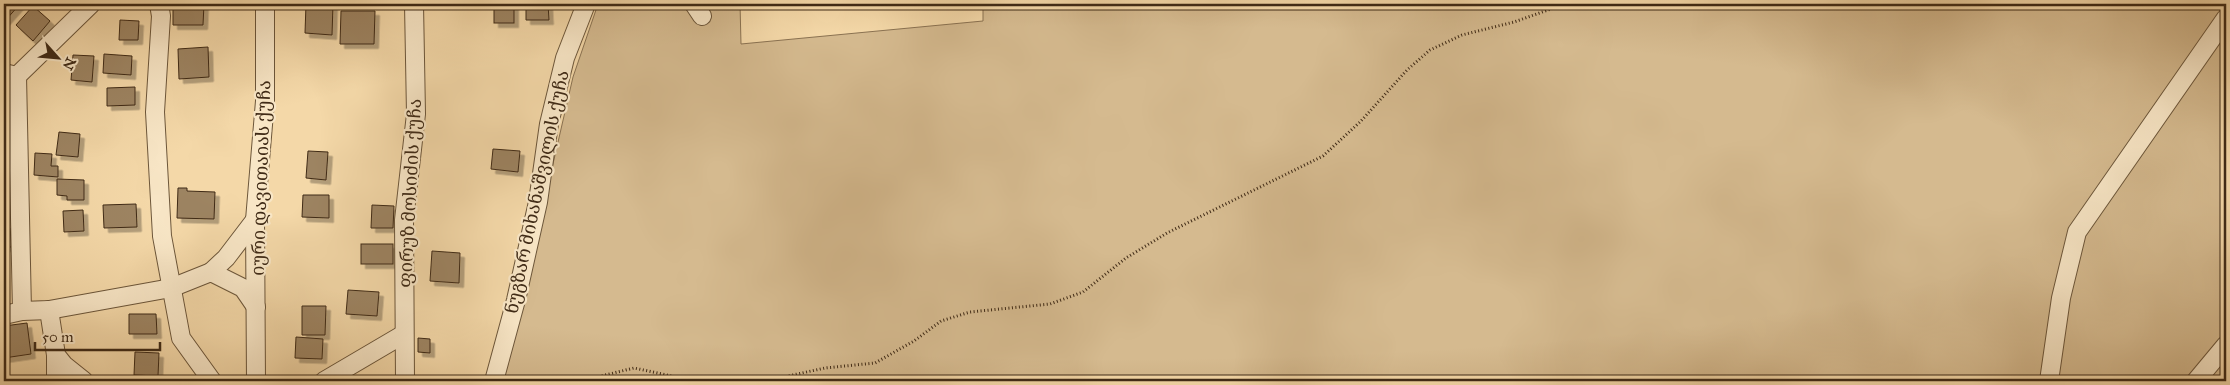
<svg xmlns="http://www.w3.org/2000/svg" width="2230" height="385" font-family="'IM FELL Great Primer','Noto Serif Georgian',serif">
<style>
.green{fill:#d5ba8f;stroke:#8a7252}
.building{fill:#9d8462;stroke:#3f2a16;filter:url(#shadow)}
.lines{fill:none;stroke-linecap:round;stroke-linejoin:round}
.minor-casing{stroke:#6c563a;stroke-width:20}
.path{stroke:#3f2a16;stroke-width:3;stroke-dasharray:1 2.5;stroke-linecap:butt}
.minor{stroke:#f8e6c6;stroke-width:18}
.labels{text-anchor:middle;stroke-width:4.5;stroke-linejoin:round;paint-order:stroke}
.street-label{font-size:18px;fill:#3f2a16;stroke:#f8e6c6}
</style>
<defs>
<filter id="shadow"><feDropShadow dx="4.5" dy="4.5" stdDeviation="0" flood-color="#0004"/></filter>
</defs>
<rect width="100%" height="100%" fill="#f4d8a8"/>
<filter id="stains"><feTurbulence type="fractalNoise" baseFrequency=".004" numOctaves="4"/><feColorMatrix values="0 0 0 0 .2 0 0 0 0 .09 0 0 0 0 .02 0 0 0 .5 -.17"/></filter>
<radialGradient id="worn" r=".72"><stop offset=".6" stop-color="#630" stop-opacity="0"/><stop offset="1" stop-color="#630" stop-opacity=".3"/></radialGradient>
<!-- green -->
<polygon class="green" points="598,4 740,4 741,44 983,21 983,4 2226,4 2226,381 503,381 573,77"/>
<!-- building -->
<g class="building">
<polygon points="4,4 20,4 4,22"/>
<polygon points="173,4 204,4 203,25 173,25"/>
<polygon points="306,4 333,4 332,35 305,33"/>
<rect x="494" y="4" width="20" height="19"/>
<polygon points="526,4 548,4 549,20 526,20"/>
<polygon points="33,6 50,21 33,41 16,25"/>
<polygon points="341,11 375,11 374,44 340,44"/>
<polygon points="120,20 139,21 138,40 119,40"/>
<polygon points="208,47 209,77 179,79 178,49"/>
<polygon points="104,54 132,56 131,75 103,73"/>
<polygon points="73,55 94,56 92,82 71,80"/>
<polygon points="135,87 135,105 107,106 107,88"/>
<polygon points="59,132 80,134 78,157 56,155"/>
<polygon points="493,149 520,151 518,172 491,169"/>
<polygon points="308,151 328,152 326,180 306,178"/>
<polygon points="35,153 52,154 51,166 58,166 58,177 34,175"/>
<polygon points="57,179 84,180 84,200 67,200 67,196 57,195"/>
<polygon points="178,188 187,188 187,191 215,192 214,219 177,218"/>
<polygon points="303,195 329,195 329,218 302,217"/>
<polygon points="136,204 137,227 104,228 103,205"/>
<polygon points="372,205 394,206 393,228 371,228"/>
<polygon points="83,210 84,231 64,232 63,211"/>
<polygon points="10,228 12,247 4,247 4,229"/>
<rect x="361" y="244" width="32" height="20"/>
<polygon points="432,251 460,253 459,283 430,281"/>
<polygon points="348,290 379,292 377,316 346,314"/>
<polygon points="302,306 326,306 325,335 302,335"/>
<polygon points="129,314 156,314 157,334 129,334"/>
<polygon points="27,323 31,354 4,358 4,326"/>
<polygon points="296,337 323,339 322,359 295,358"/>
<polygon points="418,338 430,339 430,353 418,352"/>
<polygon points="135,352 159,353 158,376 134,375"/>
</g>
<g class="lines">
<defs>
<g id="minor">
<polyline points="159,4 161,16 155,112 162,236 181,338 212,381"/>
<polyline points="694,4 702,16"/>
<polyline points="4,73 17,76 22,311 4,315"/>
<polyline points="17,76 91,4"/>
<polyline points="211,272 226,258 255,220"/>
<polyline points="49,310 56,355 64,365 84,381"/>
<polyline points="22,311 49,310 171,288 211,272 243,288 256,307"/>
<polyline points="56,381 56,355"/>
<polyline points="256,381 255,220 265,101 265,4"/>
<polyline points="324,381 404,334"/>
<polyline points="405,381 404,220 416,114 414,4"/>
<polyline points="494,381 516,300 538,202 549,124 565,58 586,4"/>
<polyline points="2049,381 2061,298 2077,232 2226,18"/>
<polyline points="2196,381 2226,345"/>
</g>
</defs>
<!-- minor casing -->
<use href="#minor" class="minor-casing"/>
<!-- path -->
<g class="path">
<polyline points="564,381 581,381 634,368 695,381"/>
<polyline points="765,381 825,368 875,363 914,341 941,321 970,312 1050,304 1083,292 1126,258 1167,233 1323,156 1361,121 1407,70 1430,50 1462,35 1514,22 1565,4"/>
</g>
<!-- minor -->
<use href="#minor" class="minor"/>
</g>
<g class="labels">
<!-- street labels -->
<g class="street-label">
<text transform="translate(261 178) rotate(-88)" y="6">იური დავითაიას ქუჩა</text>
<text transform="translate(537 192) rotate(-78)" y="6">ნუგზარ მიხანაშვილის ქუჩა</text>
<text transform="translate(410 193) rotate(-87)" y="6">ფირუზ მოსიძის ქუჩა</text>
</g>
</g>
<!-- margin -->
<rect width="2230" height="385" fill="none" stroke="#f4d8a8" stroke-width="20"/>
<rect x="5" y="5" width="2220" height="375" fill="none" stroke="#3f2a16" stroke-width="2.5"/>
<rect x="10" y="10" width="2210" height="365" fill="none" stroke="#3f2a16"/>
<!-- north arrow -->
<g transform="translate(58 58) rotate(117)" stroke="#f8e6c6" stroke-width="4" paint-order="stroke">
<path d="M0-4L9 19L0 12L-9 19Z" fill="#3f2a16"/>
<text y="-8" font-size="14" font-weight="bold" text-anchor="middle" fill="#3f2a16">N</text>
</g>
<!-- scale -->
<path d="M35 342v8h125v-8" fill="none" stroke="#3f2a16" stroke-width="2.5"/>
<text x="42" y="342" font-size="15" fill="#3f2a16" stroke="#f8e6c6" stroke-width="4" paint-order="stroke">50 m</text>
<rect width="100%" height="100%" filter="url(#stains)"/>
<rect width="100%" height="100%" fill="url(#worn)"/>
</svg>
